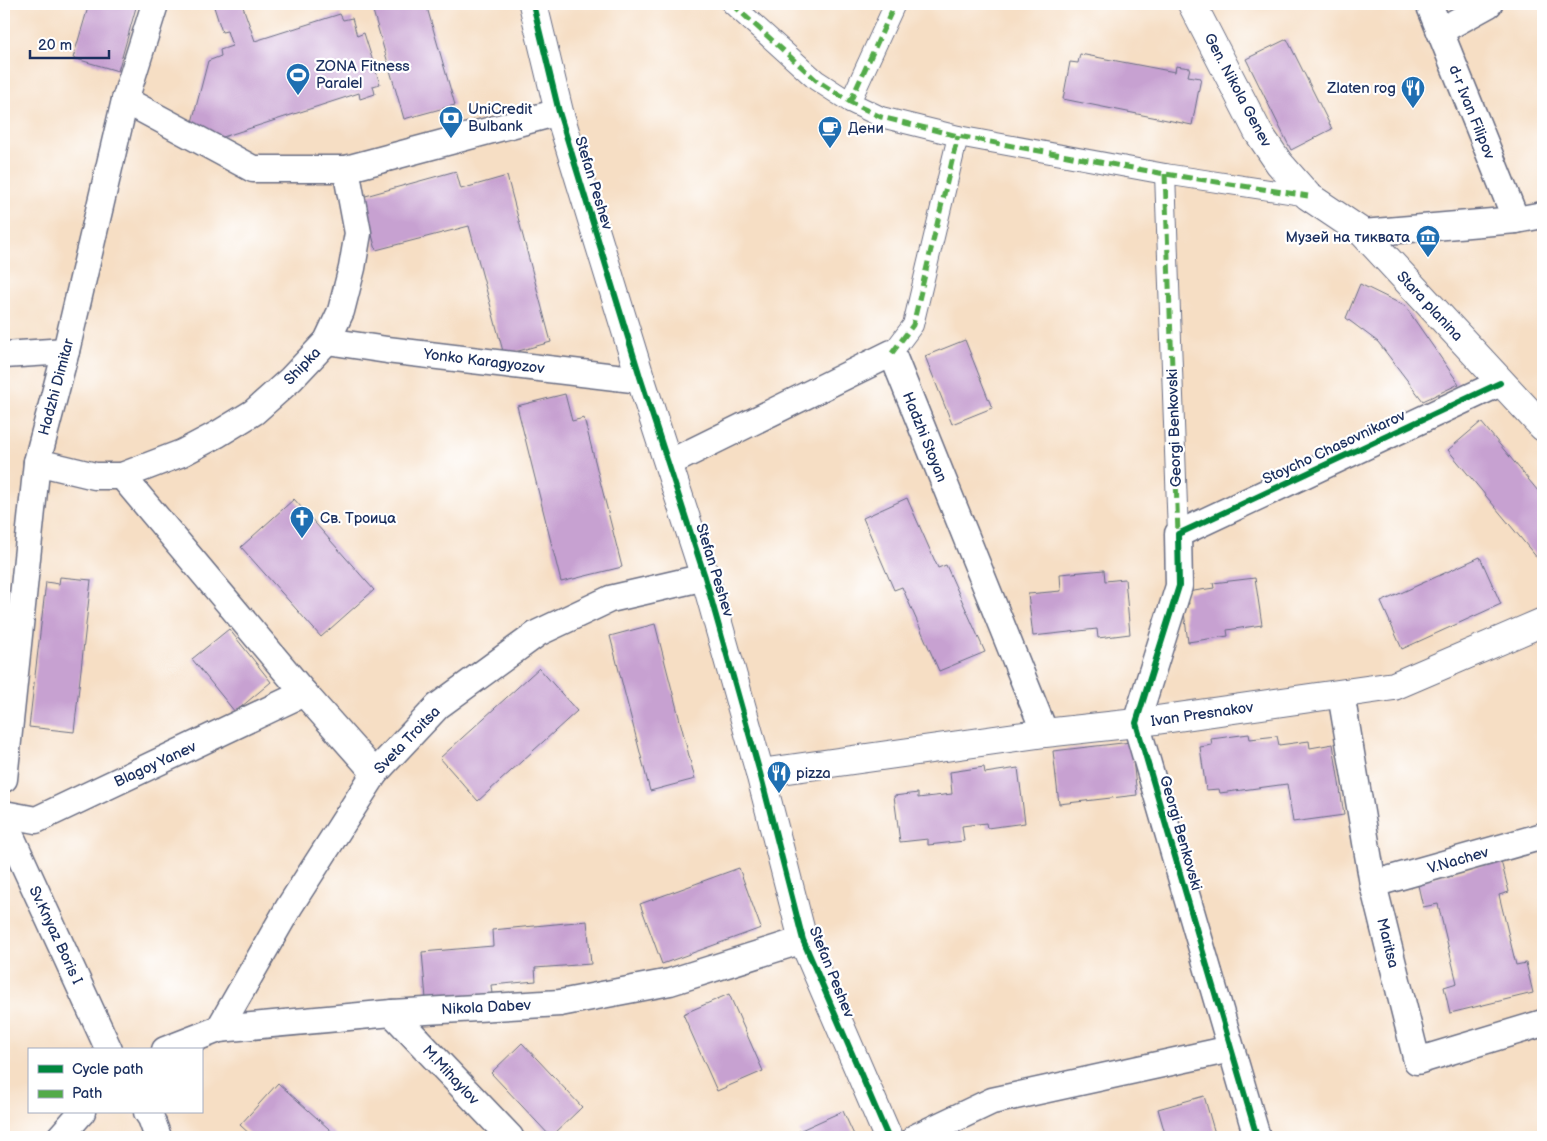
<svg xmlns="http://www.w3.org/2000/svg" width="1547" height="1141" font-family="'Balsamiq Sans',sans-serif">
<style>
.building{fill:#c7a1d1}
.lines{fill:none;stroke-linecap:round;stroke-linejoin:round}
.pedestrian-casing{stroke:#686c82;stroke-width:22}
.minor-casing{stroke:#686c82;stroke-width:29}
.tertiary-casing{stroke:#686c82;stroke-width:30}
.pedestrian{stroke:#fff;stroke-width:20}
.minor{stroke:#fff;stroke-width:26}
.tertiary{stroke:#fff;stroke-width:28}
.quiet{stroke:#52ab49;stroke-width:5;stroke-dasharray:10 5;stroke-linecap:butt}
.cycleway-casing{stroke:#fff;stroke-width:9}
.cycleway{stroke:#00873e;stroke-width:6}
.labels{text-anchor:middle;stroke-width:4.5;stroke-linejoin:round;paint-order:stroke}
.poi-label{font-size:15px;fill:#1b2f5e;stroke:#fff;text-anchor:start}
.street-label{font-size:15px;fill:#1b2f5e;stroke:#fff}
</style>
<rect width="100%" height="100%" fill="#fff"/>
<filter id="ink" filterUnits="userSpaceOnUse"><feTurbulence type="fractalNoise" baseFrequency=".02" numOctaves="2"/><feDisplacementMap in="SourceGraphic" scale="10" xChannelSelector="R" yChannelSelector="G"/><feConvolveMatrix kernelMatrix="1 2 1 2 8 2 1 2 1" color-interpolation-filters="sRGB"/></filter>
<filter id="wash" filterUnits="userSpaceOnUse"><feTurbulence type="fractalNoise" baseFrequency=".0096" numOctaves="4" result="noise"/><feDisplacementMap in="SourceGraphic" scale="20" xChannelSelector="R" yChannelSelector="G"/><feGaussianBlur stdDeviation="1.12" result="paint"/><feColorMatrix in="noise" values="0 0 0 0 0 0 0 0 0 0 0 0 0 0 0 0 0 1.4 0 .05"/><feComposite in="paint" operator="in"/></filter>
<g filter="url(#wash)">
<rect width="100%" height="100%" fill="#f6dec4"/>
<g id="blocks">
<!-- building -->
<g class="building">
<polygon points="89,4 137,4 118,71 73,58"/>
<polygon points="224,4 242,4 255,41 340,14 343,20 352,18 357,36 364,33 380,84 373,86 375,94 360,99 359,93 220,138 190,130 208,61 221,56 220,50 232,46 227,31 222,32 214,7"/>
<polygon points="371,4 426,4 455,105 404,119"/>
<polygon points="1287,39 1332,129 1291,150 1246,59"/>
<polygon points="1080,54 1175,72 1176,66 1190,68 1188,76 1201,78 1192,125 1063,99 1070,62 1078,63"/>
<polygon points="456,171 461,189 507,176 551,342 504,355 469,226 376,250 362,197"/>
<polygon points="1360,284 1405,306 1459,384 1423,401 1378,342 1346,318"/>
<polygon points="965,340 992,408 952,424 925,356"/>
<polygon points="565,394 572,421 584,418 622,567 561,582 517,406"/>
<polygon points="1481,422 1543,497 1543,565 1448,450"/>
<polygon points="907,498 938,568 946,565 985,652 939,671 902,587 894,590 863,518"/>
<polygon points="294,499 374,590 321,637 241,547"/>
<polygon points="1480,557 1501,604 1402,649 1381,602"/>
<polygon points="1104,570 1105,581 1125,579 1130,634 1098,638 1097,629 1033,636 1028,594 1061,591 1060,574"/>
<polygon points="60,577 91,580 74,732 29,727 46,582 59,584"/>
<polygon points="1255,578 1262,625 1227,630 1228,636 1188,642 1183,605 1189,604 1187,592 1214,588 1213,583"/>
<polygon points="655,624 695,779 650,791 610,636"/>
<polygon points="229,629 271,682 235,712 192,659"/>
<polygon points="539,668 577,711 478,801 440,758"/>
<polygon points="1249,734 1250,739 1277,736 1279,745 1309,741 1310,748 1333,744 1344,815 1293,822 1287,784 1220,793 1219,789 1206,790 1200,747 1212,745 1211,739"/>
<polygon points="1131,742 1137,795 1059,804 1053,751"/>
<polygon points="984,767 985,773 1018,768 1025,823 987,828 986,823 962,826 964,841 928,845 928,839 900,842 894,796 918,793 918,798 952,794 950,772"/>
<polygon points="1501,861 1509,892 1499,895 1516,965 1526,963 1533,993 1450,1013 1444,987 1457,983 1438,904 1423,907 1417,881"/>
<polygon points="739,868 761,928 662,964 640,904"/>
<polygon points="587,921 591,964 535,968 536,981 491,985 492,994 426,999 422,952 493,946 492,930"/>
<polygon points="729,994 763,1071 717,1091 683,1014"/>
<polygon points="522,1043 582,1107 551,1137 491,1073"/>
<polygon points="278,1083 338,1137 253,1137 240,1125"/>
<polygon points="1204,1096 1216,1137 1166,1137 1158,1109"/>
<polygon points="843,1111 855,1137 802,1137 799,1131"/>
</g>
</g>
</g>
<g filter="url(#ink)">
<use href="#blocks" fill-opacity="0" stroke="#686c82" stroke-width="1"/>
<g class="lines">
<defs>
<g id="pedestrian">
<polyline points="732,4 816,80 850,102 881,117 958,136 1165,174 1308,196"/>
<polyline points="850,102 895,4"/>
<polyline points="1165,174 1178,534"/>
<polyline points="892,353 913,325 958,136"/>
</g>
<g id="minor">
<polyline points="1429,4 1516,220"/>
<polyline points="1440,31 1489,4"/>
<polyline points="125,100 253,169 346,169 559,112"/>
<polyline points="1363,233 1516,220 1543,215"/>
<polyline points="327,341 387,350 641,380"/>
<polyline points="4,355 66,351"/>
<polyline points="37,462 95,476 122,476 182,453 218,434 254,412 291,379 327,341 341,311 352,268 358,233 346,169"/>
<polyline points="669,463 892,353 1045,733"/>
<polyline points="122,476 304,693 375,773"/>
<polyline points="1341,694 1373,884 1417,1061 1543,1023"/>
<polyline points="4,779 37,462 66,351 125,100 155,4"/>
<polyline points="4,814 36,820 304,693"/>
<polyline points="4,821 109,1050"/>
<polyline points="1373,884 1543,836"/>
<polyline points="392,1013 510,1137"/>
<polyline points="219,1029 289,907 375,773 438,706 538,633 610,599 705,577"/>
<polyline points="165,1050 219,1029 392,1013 560,1003 670,982 803,940"/>
<polyline points="147,1112 151,1118 158,1137"/>
<polyline points="60,1137 82,1112"/>
<polyline points="916,1137 992,1101 1231,1049"/>
<polyline points="1257,1137 1136,723 1179,586 1178,534 1500,383"/>
</g>
<g id="tertiary">
<polyline points="533,4 559,112 641,380 705,577 760,773 803,940 888,1137"/>
<polyline points="1192,4 1258,132 1279,163 1308,196 1363,233 1543,427"/>
<polyline points="760,773 1045,733 1136,723 1394,686 1543,622"/>
</g>
</defs>
<!-- pedestrian casing -->
<use href="#pedestrian" class="pedestrian-casing"/>
<!-- minor casing -->
<use href="#minor" class="minor-casing"/>
<!-- tertiary casing -->
<use href="#tertiary" class="tertiary-casing"/>
<!-- pedestrian -->
<use href="#pedestrian" class="pedestrian"/>
<!-- minor -->
<use href="#minor" class="minor"/>
<!-- tertiary -->
<use href="#tertiary" class="tertiary"/>
<!-- quiet -->
<g class="quiet">
<polyline points="732,4 816,80 850,102 881,117 958,136 1165,174 1308,196"/>
<polyline points="850,102 895,4"/>
<polyline points="1165,174 1178,534"/>
<polyline points="892,353 913,325 958,136"/>
</g>
<defs>
<g id="cycleway">
<polyline points="533,4 559,112 641,380 705,577 760,773 803,940 888,1137"/>
<polyline points="1257,1137 1136,723 1179,586 1178,534 1500,383"/>
</g>
</defs>
<!-- cycleway casing -->
<use href="#cycleway" class="cycleway-casing"/>
<!-- cycleway -->
<use href="#cycleway" class="cycleway"/>
</g>
</g>
<!-- icons -->
<defs>
<symbol id="stadium-pin" viewBox="-11 -11 22 30"><path d="M0 17L-7.5 6A9.5 9.5 0 1 1 7.5 6Z" fill="#1f6fb2" stroke="#fff"/><path d="M0-5a6.5 5 0 1 0 0 10a6.5 5 0 1 0 0-10ZM-3.5-1.8h7v3.6h-7Z" fill="#fff"/></symbol>
<symbol id="restaurant-pin" viewBox="-11 -11 22 30"><path d="M0 17L-7.5 6A9.5 9.5 0 1 1 7.5 6Z" fill="#1f6fb2" stroke="#fff"/><path d="M-5-6h1v4h1v-4h1v4h1v-4h1v5L-1.5 .5V6h-2V.5L-5-1ZM5-6V6H3V1.5H1.5Q1.5-4 5-6Z" fill="#fff"/></symbol>
<symbol id="bank-pin" viewBox="-11 -11 22 30"><path d="M0 17L-7.5 6A9.5 9.5 0 1 1 7.5 6Z" fill="#1f6fb2" stroke="#fff"/><path d="M-6-4H6V4H-6ZM0-2.3a2.3 2.3 0 1 0 0 4.6a2.3 2.3 0 1 0 0-4.6Z" fill="#fff"/></symbol>
<symbol id="cafe-pin" viewBox="-11 -11 22 30"><path d="M0 17L-7.5 6A9.5 9.5 0 1 1 7.5 6Z" fill="#1f6fb2" stroke="#fff"/><path d="M-5.5-4.5H6V0H3Q3 3.5 0 3.5H-2.5Q-5.5 3.5-5.5 0ZM3-3.2v2h1.7v-2ZM-6 4.5H4V6H-6Z" fill="#fff"/></symbol>
<symbol id="museum-pin" viewBox="-11 -11 22 30"><path d="M0 17L-7.5 6A9.5 9.5 0 1 1 7.5 6Z" fill="#1f6fb2" stroke="#fff"/><path d="M0-6L6-3V-2H-6V-3ZM-5-1h2V3h-2ZM-1-1h2V3h-2ZM3-1h2V3H3ZM-6 4H6V6H-6Z" fill="#fff"/></symbol>
<symbol id="church-pin" viewBox="-11 -11 22 30"><path d="M0 17L-7.5 6A9.5 9.5 0 1 1 7.5 6Z" fill="#1f6fb2" stroke="#fff"/><path d="M-1.2-6h2.4v3.5h3.3v2.4h-3.3V6h-2.4V-.1h-3.3v-2.4h3.3Z" fill="#fff"/></symbol>
</defs>
<g fill-rule="evenodd">
<use href="#stadium-pin" x="284" y="61" width="28" height="38"/>
<use href="#restaurant-pin" x="1399" y="74" width="28" height="38"/>
<use href="#bank-pin" x="437" y="104" width="28" height="38"/>
<use href="#cafe-pin" x="816" y="114" width="28" height="38"/>
<use href="#museum-pin" x="1414" y="223" width="28" height="38"/>
<use href="#church-pin" x="288" y="504" width="28" height="38"/>
<use href="#restaurant-pin" x="765" y="759" width="28" height="38"/>
</g>
<g class="labels">
<!-- poi labels -->
<g class="poi-label">
<text x="316" y="71">ZONA Fitness<tspan x="316" dy="17">Paralel</tspan></text>
<text x="1396" y="93" text-anchor="end">Zlaten rog</text>
<text x="468" y="114">UniCredit<tspan x="468" dy="17">Bulbank</tspan></text>
<text x="848" y="133">Дени</text>
<text x="1410" y="242" text-anchor="end">Музей на тиквата</text>
<text x="320" y="523">Св. Троица</text>
<text x="796" y="778">pizza</text>
</g>
<!-- street labels -->
<g class="street-label">
<text transform="translate(1238 90) rotate(62)" y="5">Gen. Nikola Genev</text>
<text transform="translate(1472 112) rotate(68)" y="5">d-r Ivan Filipov</text>
<text transform="translate(594 183) rotate(73)" y="5">Stefan Peshev</text>
<text transform="translate(1430 306) rotate(47)" y="5">Stara planina</text>
<text transform="translate(484 361) rotate(7)" y="5">Yonko Karagyozov</text>
<text transform="translate(302 366) rotate(-46)" y="5">Shipka</text>
<text transform="translate(56 387) rotate(-75)" y="5">Hadzhi Dimitar</text>
<text transform="translate(1174 428) rotate(-92)" y="5">Georgi Benkovski</text>
<text transform="translate(925 437) rotate(68)" y="5">Hadzhi Stoyan</text>
<text transform="translate(1334 447) rotate(-25)" y="5">Stoycho Chasovnikarov</text>
<text transform="translate(715 570) rotate(73)" y="5">Stefan Peshev</text>
<text transform="translate(1202 714) rotate(-8)" y="5">Ivan Presnakov</text>
<text transform="translate(407 740) rotate(-46)" y="5">Sveta Troitsa</text>
<text transform="translate(155 764) rotate(-25)" y="5">Blagoy Yanev</text>
<text transform="translate(1181 833) rotate(74)" y="5">Georgi Benkovski</text>
<text transform="translate(1458 860) rotate(-16)" y="5">V.Nachev</text>
<text transform="translate(56 935) rotate(65)" y="5">Sv.Knyaz Boris I</text>
<text transform="translate(1388 943) rotate(76)" y="5">Maritsa</text>
<text transform="translate(832 972) rotate(68)" y="5">Stefan Peshev</text>
<text transform="translate(486 1007) rotate(-3)" y="5">Nikola Dabev</text>
<text transform="translate(451 1075) rotate(47)" y="5">M.Mihaylov</text>
</g>
</g>
<!-- margin -->
<rect width="1547" height="1141" fill="none" stroke="#fff" stroke-width="20"/>
<!-- legend -->
<rect x="28" y="1048" width="175" height="65" fill="#ffffff" stroke="#a4acbf"/>
<rect x="38" y="1065" width="25" height="8" fill="#00873e" stroke="#a4acbf"/>
<text x="72" y="1074" font-size="15" fill="#1b2f5e">Cycle path</text>
<rect x="38" y="1090" width="25" height="8" fill="#52ab49" stroke="#a4acbf"/>
<text x="72" y="1098" font-size="15" fill="#1b2f5e">Path</text>
<!-- scale -->
<path d="M30 50v8h79v-8" fill="none" stroke="#1b2f5e" stroke-width="2.5"/>
<text x="38" y="50" font-size="15" fill="#1b2f5e" stroke="#ffffff" stroke-width="4" paint-order="stroke">20 m</text>
</svg>
